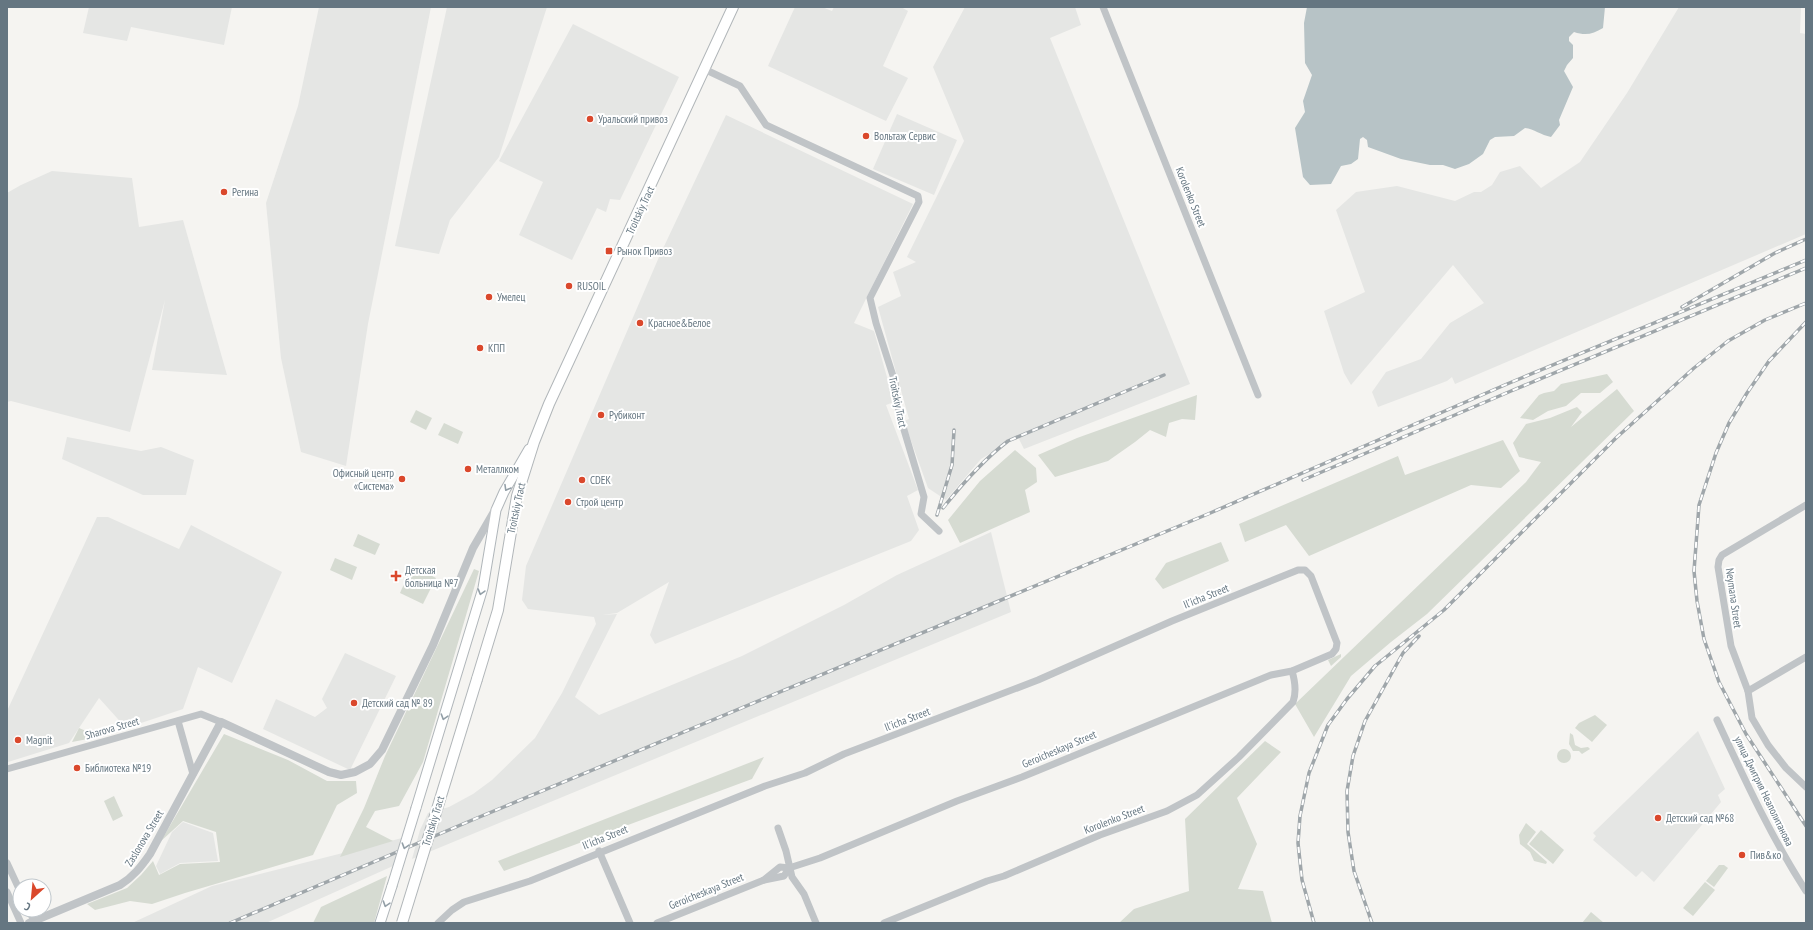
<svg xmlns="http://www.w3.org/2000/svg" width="1813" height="930" font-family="'PT Sans Narrow',sans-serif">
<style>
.built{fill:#e5e6e4}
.green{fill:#d6dbd2}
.water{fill:#b7c3c6}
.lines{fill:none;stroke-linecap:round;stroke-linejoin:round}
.secondary-casing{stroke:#b0b6ba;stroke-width:11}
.primary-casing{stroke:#b1b6b9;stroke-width:12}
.minor{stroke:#c0c4c7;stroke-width:7}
.tertiary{stroke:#c0c4c7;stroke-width:8}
.secondary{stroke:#fff;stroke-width:9}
.primary{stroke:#fff;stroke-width:10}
.rail-casing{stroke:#9fa6aa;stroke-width:3.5}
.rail{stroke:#fff;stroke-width:2;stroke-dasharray:6;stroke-linecap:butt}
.secondary-bridge-casing{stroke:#b0b6ba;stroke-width:11;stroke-linecap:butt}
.primary-bridge-casing{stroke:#b1b6b9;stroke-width:12;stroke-linecap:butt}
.secondary-bridge{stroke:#fff;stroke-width:9}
.primary-bridge{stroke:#fff;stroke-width:10}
.oneway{stroke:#939fa7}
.poi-dot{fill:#da482c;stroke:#fff;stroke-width:1.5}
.labels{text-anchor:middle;stroke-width:4;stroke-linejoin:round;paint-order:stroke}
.poi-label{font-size:11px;fill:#657681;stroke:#fff;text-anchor:start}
.street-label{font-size:11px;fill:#657681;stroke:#fff}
</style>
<rect width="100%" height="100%" fill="#f5f4f1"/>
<!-- built -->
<g class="built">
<polygon points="89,7 232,7 224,45 131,27 127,41 83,33"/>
<polygon points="319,7 431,7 368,324 346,466 301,452 281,358 266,203 298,106"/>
<polygon points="447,7 547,7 499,157 450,220 439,254 395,246"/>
<polygon points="795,7 822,7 832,11 834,7 901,7 908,11 883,66 908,78 886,121 768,66"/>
<polygon points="965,7 1075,7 1081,25 1050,38 1190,384 1024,449 1018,437 981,459 946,500 928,488 904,421 909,419 878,307 901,296 893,272 916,262 907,257 964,141 933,67"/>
<polygon points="1679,7 1801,7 1800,33 1806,34 1806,234 1455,384 1452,377 1447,381 1378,407 1372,392 1386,372 1421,359 1450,323 1484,303 1453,265 1351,385 1344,373 1324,311 1365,292 1336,210 1356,192 1397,186 1455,201 1474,192 1481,192 1492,185 1500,172 1520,166 1541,188 1580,162 1627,93"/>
<polygon points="573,24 679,77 620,200 610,199 606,212 597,208 572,260 519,235 543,182 499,161"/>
<polygon points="897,114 957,140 934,195 873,169"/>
<polygon points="726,115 913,204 854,323 874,331 894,402 886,405 918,490 907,496 919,530 911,541 655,644 650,635 669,582 617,613 602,615 617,614 575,697 599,715 742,656 844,605 897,575 991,532 1011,612 412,859 420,830 428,813 449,807 473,794 492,780 535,738 562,693 596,624 594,617 528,609 522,600 526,566 659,257"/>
<polygon points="52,171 132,178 139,227 183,220 227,375 152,370 165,300 130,432 11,401 7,402 7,193 21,185"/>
<polygon points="67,437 141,451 161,447 194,460 186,495 143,495 62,459"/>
<polygon points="97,517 108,517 179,549 191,525 282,572 232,683 198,667 183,709 126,728 99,698 69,743 8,762 7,711"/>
<polygon points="345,653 396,676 350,770 263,729 276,699 315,717 327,708 322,699"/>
<polygon points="1698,731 1725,789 1718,795 1721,802 1654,882 1642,871 1636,877 1593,840 1596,836 1593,833"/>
<polygon points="183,822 213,833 218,861 180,863 160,874 156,866 172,832"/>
<polygon points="402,838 393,866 266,923 132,923 212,886"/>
</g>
<!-- green -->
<g class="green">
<polygon points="1607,374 1613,382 1600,393 1581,393 1566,406 1548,411 1533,420 1520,418 1539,395 1544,393 1554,391 1561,384"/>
<polygon points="1617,389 1634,411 1427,614 1391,642 1351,676 1314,737 1295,704 1526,482 1541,462 1519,457 1513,443 1526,424 1550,418 1577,407 1582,412 1571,427"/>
<polygon points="1197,395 1195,420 1182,419 1169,423 1166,437 1150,430 1135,442 1108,461 1055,477 1038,455 1077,438"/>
<polygon points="416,410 432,418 426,430 410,422"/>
<polygon points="444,423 463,432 458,444 438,435"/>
<polygon points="1503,440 1520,471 1501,488 1471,485 1309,556 1286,525 1245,542 1239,524 1398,456 1405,475"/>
<polygon points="1015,450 1036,468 1037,482 1025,490 1030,512 960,543 948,520 980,481"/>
<polygon points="358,534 380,544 375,555 353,546"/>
<polygon points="1221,542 1229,561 1163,589 1155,579 1166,563"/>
<polygon points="335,558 357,567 352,580 330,570"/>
<polygon points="412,566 436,578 423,604 400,593"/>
<polygon points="474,569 479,571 423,762 399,806 375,811 366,827 393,841 340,857 364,808 385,756"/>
<polygon points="1341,654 1341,657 1331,666 1328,660"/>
<polygon points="1595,715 1607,725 1592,742 1575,728 1579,723"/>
<polygon points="79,728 93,734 93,738 72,742"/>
<polygon points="1570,733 1573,735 1575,745 1581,748 1588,747 1590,749 1582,754 1579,751 1573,751 1569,744"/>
<polygon points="224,734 288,760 327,781 356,781 357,793 337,805 313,855 185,893 152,904 130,901 95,910 87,904 127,888 141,875 153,861 159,875 180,864 220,862 216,832 183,821 161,841"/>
<polygon points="1265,741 1281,752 1237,798 1257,844 1238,889 1263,891 1272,923 1119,923 1134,909 1189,891 1185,819"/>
<circle cx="1564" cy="756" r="7"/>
<polygon points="764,757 752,779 504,871 498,861"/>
<polygon points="114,796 123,816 113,821 104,801"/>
<polygon points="1526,823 1536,832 1527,844 1547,862 1546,864 1534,861 1530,852 1520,844 1519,835"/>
<polygon points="1541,830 1564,850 1553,864 1529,844"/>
<polygon points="1719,865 1724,865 1728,868 1714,887 1706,881"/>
<polygon points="387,876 374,923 313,923 321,907"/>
<polygon points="1705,882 1715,890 1693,916 1683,908"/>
<polygon points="1591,912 1604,923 1582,923"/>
</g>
<!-- water -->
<path class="water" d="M1307 7H1605L1603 28C1593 34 1586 36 1574 32L1569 37V41L1573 45V58L1567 65 1564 71 1573 87 1559 120 1560 125 1551 137C1541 135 1534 129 1525 128L1514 136 1495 137 1490 140 1483 154 1469 164 1455 169 1443 165H1430L1401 159 1368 147 1367 140 1363 137 1360 139 1358 159 1351 164 1341 166 1331 184 1310 185 1303 177 1295 128 1305 112 1303 101 1312 75 1305 63 1304 23Z"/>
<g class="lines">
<defs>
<g id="secondary">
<polyline points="416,808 483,588 496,510 504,492 529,449"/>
<polyline points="380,923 392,886"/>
</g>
<polyline id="primary" points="477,679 498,610 517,496 534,442 549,404 733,7"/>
</defs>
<!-- secondary casing -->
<use href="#secondary" class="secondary-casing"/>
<!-- primary casing -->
<use href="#primary" class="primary-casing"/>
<!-- minor -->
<g class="minor">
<polyline points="1103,7 1258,395"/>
<polyline points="704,69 740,86 766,125 918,196 919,202 870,298 876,323 895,382 899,413 924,497 921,514 939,531"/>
<polyline points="1806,505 1722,555 1719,560 1718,567 1731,646 1748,691 1752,718 1768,745 1786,768 1806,787"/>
<polyline points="1748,691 1806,657"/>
<path d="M1717 720C1744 778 1771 837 1806 891"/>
<polyline points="178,721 193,774"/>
<polyline points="7,769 201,714 221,722"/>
<polyline points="778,828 786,851 792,877 804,894 816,923"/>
<polyline points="599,851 630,923"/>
<polyline points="7,863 20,891"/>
<polyline points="764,880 784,876 789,868"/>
<polyline points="7,892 21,923"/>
<polyline points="29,910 34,921"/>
<polyline points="438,923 452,910 464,902 530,881 765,786 805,773 844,754 1038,680 1172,621 1298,570 1305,570 1311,576 1337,643 1336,649 1332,654 1292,671 1271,675 1022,777 957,801 820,858 789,868 780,867 764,880 657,923"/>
<path d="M884 923 987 881 1004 876 1100 835 1167 811 1197 795 1239 757 1293 702C1297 691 1295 681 1292 671"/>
</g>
<!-- tertiary -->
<path class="tertiary" d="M29 923 120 885C133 877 141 867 150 854L221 722 329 772 341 775 355 772 370 764 382 750 433 645 473 548 495 510"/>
<!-- secondary -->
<use href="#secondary" class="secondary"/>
<!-- primary -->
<use href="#primary" class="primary"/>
<defs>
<g id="rail">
<polyline points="1682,307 1775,253 1806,239"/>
<polyline points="1806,322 1769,361 1747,393 1729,423 1716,453 1699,505 1694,571 1697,601 1704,639 1719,682 1746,734 1806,826"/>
<polyline points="1303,480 1511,391 1806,268"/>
<path d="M943 508C963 483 983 460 1008 441L1164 375"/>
<polyline points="937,515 952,465 954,430"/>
<polyline points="230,923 477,818 1208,514 1507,384 1806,260"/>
<polyline points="1314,923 1302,880 1298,843 1300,816 1309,773 1328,725 1347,699 1375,666 1444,610 1616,438 1694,368 1728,341 1765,320 1806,303"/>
<polyline points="1372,923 1354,871 1348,832 1347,791 1353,756 1365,721 1403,653 1419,636"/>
</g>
</defs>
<!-- rail casing -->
<use href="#rail" class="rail-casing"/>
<!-- rail -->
<use href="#rail" class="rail"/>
<defs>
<polyline id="secondary-bridge" points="392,886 416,808"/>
<polyline id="primary-bridge" points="402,923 477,679"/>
</defs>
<!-- secondary-bridge casing -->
<use href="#secondary-bridge" class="secondary-bridge-casing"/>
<!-- primary-bridge casing -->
<use href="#primary-bridge" class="primary-bridge-casing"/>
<!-- secondary-bridge -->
<use href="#secondary-bridge" class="secondary-bridge"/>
<!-- primary-bridge -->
<use href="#primary-bridge" class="primary-bridge"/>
</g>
<!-- one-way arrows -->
<defs><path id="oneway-chevron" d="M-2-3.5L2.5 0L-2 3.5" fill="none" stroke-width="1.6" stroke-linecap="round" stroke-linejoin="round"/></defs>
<g class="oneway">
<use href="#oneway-chevron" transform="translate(507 488) rotate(120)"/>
<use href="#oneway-chevron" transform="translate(481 592) rotate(106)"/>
<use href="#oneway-chevron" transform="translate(444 717) rotate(107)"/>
<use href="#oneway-chevron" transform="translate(405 846) rotate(107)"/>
<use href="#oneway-chevron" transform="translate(386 904) rotate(108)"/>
</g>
<!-- markers -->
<g class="poi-dot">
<circle cx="590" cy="119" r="4"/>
<circle cx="866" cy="136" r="4"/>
<circle cx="224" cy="192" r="4"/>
<rect x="605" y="247" width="8" height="8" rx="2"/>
<circle cx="569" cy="286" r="4"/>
<circle cx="489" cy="297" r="4"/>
<circle cx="640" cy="323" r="4"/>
<circle cx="480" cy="348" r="4"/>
<circle cx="601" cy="415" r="4"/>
<circle cx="468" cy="469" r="4"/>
<circle cx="402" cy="479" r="4"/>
<circle cx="582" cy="480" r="4"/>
<circle cx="568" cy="502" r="4"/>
<path d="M394 570h4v4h4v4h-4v4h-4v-4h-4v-4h4z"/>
<circle cx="354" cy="703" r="4"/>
<circle cx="18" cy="740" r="4"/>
<circle cx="77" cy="768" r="4"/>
<circle cx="1658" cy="818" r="4"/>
<circle cx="1742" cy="855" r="4"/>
</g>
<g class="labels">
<!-- poi labels -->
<g class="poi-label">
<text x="598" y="123">Уральский привоз</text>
<text x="874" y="140">Вольтаж Сервис</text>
<text x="232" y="196">Регина</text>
<text x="617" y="255">Рынок Привоз</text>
<text x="577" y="290">RUSOIL</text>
<text x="497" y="301">Умелец</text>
<text x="648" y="327">Красное&amp;Белое</text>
<text x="488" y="352">КПП</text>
<text x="609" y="419">Рубиконт</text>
<text x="476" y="473">Металлком</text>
<text x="394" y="477" text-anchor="end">Офисный центр<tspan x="394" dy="13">«Система»</tspan></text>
<text x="590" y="484">CDEK</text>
<text x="576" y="506">Строй центр</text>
<text x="405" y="574">Детская<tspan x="405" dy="13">больница №7</tspan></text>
<text x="362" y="707">Детский сад № 89</text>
<text x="26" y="744">Magnit</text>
<text x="85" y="772">Библиотека №19</text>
<text x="1666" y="822">Детский сад №68</text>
<text x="1750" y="859">Пив&amp;ко</text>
</g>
<!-- street labels -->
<g class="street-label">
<text transform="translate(1191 197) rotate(68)" y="4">Korolenko Street</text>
<text transform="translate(640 210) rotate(-65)" y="4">Troitskiy Tract</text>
<text transform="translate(898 402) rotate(78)" y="4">Troitskiy Tract</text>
<text transform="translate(516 508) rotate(-78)" y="4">Troitskiy Tract</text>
<text transform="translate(1206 596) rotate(-22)" y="4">Il'icha Street</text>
<text transform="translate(1734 598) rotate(82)" y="4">Neymana Street</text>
<text transform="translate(907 719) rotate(-21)" y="4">Il'icha Street</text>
<text transform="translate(112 728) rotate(-16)" y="4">Sharova Street</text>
<text transform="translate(1059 749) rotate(-23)" y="4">Geroicheskaya Street</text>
<text transform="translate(1764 791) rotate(64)" y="4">улица Дмитрия Неаполитанова</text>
<text transform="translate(1114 819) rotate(-21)" y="4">Korolenko Street</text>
<text transform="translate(433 821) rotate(-73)" y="4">Troitskiy Tract</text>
<text transform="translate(605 837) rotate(-22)" y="4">Il'icha Street</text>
<text transform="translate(144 838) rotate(-59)" y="4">Zaslonova Street</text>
<text transform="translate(706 891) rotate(-22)" y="4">Geroicheskaya Street</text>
</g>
</g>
<!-- border -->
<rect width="1813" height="930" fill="none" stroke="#657681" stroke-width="16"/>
<!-- north arrow -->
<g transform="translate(32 898) rotate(207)"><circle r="19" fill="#ffffff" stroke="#c1c8cd"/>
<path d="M0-3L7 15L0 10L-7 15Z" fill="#da482c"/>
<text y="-6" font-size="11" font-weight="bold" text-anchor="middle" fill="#657681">С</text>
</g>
</svg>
